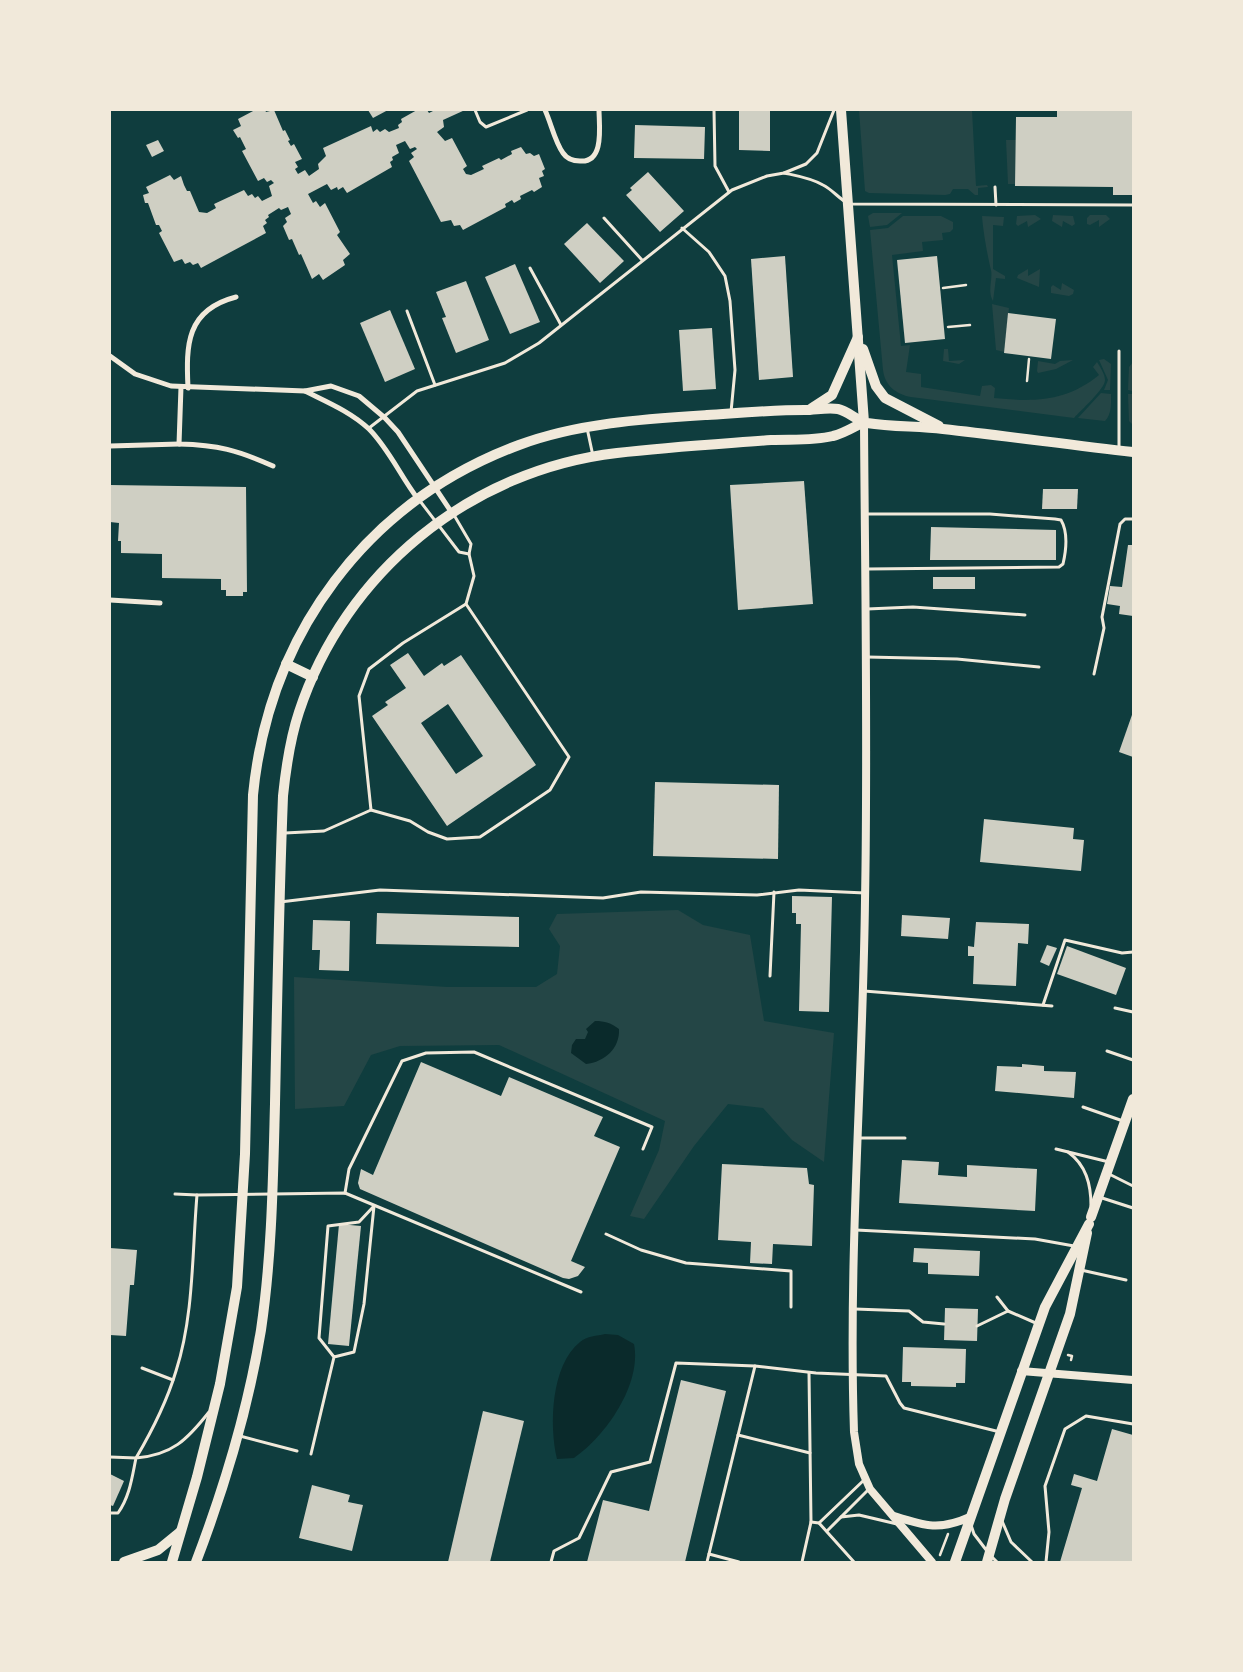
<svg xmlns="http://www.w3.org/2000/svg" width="1243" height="1672" font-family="Raleway,sans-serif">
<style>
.green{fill:#244646}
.water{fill:#0a2a2b}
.building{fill:#cfcfc3;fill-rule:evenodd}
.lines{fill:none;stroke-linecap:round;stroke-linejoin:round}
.path{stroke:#f1e9da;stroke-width:2.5}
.service{stroke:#f1e9da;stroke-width:3}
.minor{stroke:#f1e9da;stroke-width:5}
.tertiary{stroke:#f1e9da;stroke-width:8}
.primary{stroke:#f1e9da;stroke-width:10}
.trunk{stroke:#f1e9da;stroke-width:10}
</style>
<rect width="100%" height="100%" fill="#0f3d3e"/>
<!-- green -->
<g class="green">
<polygon points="859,110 972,110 976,186 987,185 988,187 978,188 978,195 975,195 968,189 953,189 950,194 945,195 869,193 865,191"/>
<polygon points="1006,140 1016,140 1015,184 1008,184"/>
<polygon points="873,213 902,213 887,225 870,227 868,216"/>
<polygon points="1035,215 1041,219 1028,227 1027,221 1018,226 1016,224 1017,216"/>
<polygon points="1053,215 1073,216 1075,224 1072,226 1063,221 1062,227 1052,221"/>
<polygon points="1090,215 1106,215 1110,219 1099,227 1099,220 1090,225 1087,224 1087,218"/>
<path d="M903 216H941L953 222V229L950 232 942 233 943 240 922 242 923 251 892 255 901 346 910 345 906 372 921 374V387L980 396 982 386 991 385 995 388 994 398C1034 402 1066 402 1099 375L1093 367 1097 362C1100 367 1105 374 1105 380 1105 389 1081 410 1074 418L911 397C896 394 885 386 883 370L870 230 888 228Z"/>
<path d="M982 216 1004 217 1003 226 993 225V269L1005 276V279L996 278 993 301C987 291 993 279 991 270 987 254 983 230 982 216Z"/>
<polygon points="1028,269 1028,276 1040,269 1039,287 1017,278 1018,275"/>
<polygon points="1062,283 1074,290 1073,294 1069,296 1051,293 1051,287 1053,285 1061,290"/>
<polygon points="992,304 1009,308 1004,352 996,350"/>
<polygon points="944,349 948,349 949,361 965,360 959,364 943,361"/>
<polygon points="1104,359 1111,364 1110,390 1104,390 1108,380 1099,360"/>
<polygon points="1073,360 1056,369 1038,373 1037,371 1038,361 1055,364 1060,361"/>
<polygon points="1133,362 1133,391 1128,390 1129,367"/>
<path d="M1101 393 1111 394C1111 403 1112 414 1105 421L1078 418Z"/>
<polygon points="1128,394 1133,394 1133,425 1129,421"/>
<polygon points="678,910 703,925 750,935 764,1021 834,1033 824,1162 792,1140 763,1108 728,1104 694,1146 644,1219 630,1216 659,1150 665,1121 499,1045 400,1046 371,1055 344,1106 295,1109 294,977 447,987 536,987 557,974 560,946 549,929 557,914"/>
</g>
<!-- water -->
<g class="water">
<path d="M595 1021C605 1021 611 1023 619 1029 620 1048 605 1062 586 1064L571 1053 572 1045 576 1039H585L588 1032 586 1029Z"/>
<path d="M605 1334 618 1335 634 1344C642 1384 606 1436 574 1458L557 1459C549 1425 551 1365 580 1342 587 1336 597 1336 605 1334Z"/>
</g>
<!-- building -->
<g class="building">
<polygon points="255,110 265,110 266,112 274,110 283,131 285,130 290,140 288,141 291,146 294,144 302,159 295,162 298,167 295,169 298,174 305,170 309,176 319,169 318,164 326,156 323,148 371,126 373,132 377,129 380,132 385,129 389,132 399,128 398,125 402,122 401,119 417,110 427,110 429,113 435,110 465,110 443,120 444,127 437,132 445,141 452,138 467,166 463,169 466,174 471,175 484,169 482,166 499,158 501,160 512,154 511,151 521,147 526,154 530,153 534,156 539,154 545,169 542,171 544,176 539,178 542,187 534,192 532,190 520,196 521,199 514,203 512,200 505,204 506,207 463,230 460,225 454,226 451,220 441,222 409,161 414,157 411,153 417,149 415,147 410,149 405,141 396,145 399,153 392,157 393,160 390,162 392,167 347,193 343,187 338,190 337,187 331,190 327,184 308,194 313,203 316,201 320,207 325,203 340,232 337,235 350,254 343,260 345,265 323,280 319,274 312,279 301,254 299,255 292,239 289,240 283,226 287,222 285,218 291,214 288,207 281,210 279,208 268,215 269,217 265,220 267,223 263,226 266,233 201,268 198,263 193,265 190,262 185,264 182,259 174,262 159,233 162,231 159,225 156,225 148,203 145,203 143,195 149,193 146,187 170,175 174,180 181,176 184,185 187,191 190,191 199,212 207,213 216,208 214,204 244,190 248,196 252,194 255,198 258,196 262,201 272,196 269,186 274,183 271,180 267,182 264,178 258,181 242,151 246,149 240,137 238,138 233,130 241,126 238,119"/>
<polygon points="368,110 388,110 373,118"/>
<polygon points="739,110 770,110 770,151 739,150"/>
<polygon points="1057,110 1133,110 1133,195 1113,195 1113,187 1015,186 1016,117 1057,117"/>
<polygon points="635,125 705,127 704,159 634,158"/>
<polygon points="158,140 164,151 152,157 146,145"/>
<polygon points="648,172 684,211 660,232 626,195 632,190 630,188"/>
<polygon points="587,223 624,261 600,283 564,244"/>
<polygon points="785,256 793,377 759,380 751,259"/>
<polygon points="937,256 945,339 905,343 897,260"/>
<polygon points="515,264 540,322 510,334 485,277"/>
<polygon points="466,281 489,340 456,353 442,318 446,317 436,292"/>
<polygon points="390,310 415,369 385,382 360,323"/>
<polygon points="1008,313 1056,319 1051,359 1004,353"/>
<polygon points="712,328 716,389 683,391 679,330"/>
<polygon points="804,481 813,604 738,610 730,485"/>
<polygon points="110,485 246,487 247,592 243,592 243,596 226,596 226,590 221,590 221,579 162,578 162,554 121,553 121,541 118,541 119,523 110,522"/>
<polygon points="1043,489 1078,489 1077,509 1042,509"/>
<polygon points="931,527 1056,530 1056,560 930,560"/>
<polygon points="1128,545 1133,545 1133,616 1119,614 1120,606 1107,604 1110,586 1122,587"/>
<rect x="933" y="577" width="42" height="12"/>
<path d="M408 653 424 676 442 663 444 666 461 655 536 765 447 826 372 716 388 705 385 702 406 688 390 665ZM448 704 483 756 456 774 421 723Z"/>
<polygon points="1133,712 1133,757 1119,752"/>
<polygon points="655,782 779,785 778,859 653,856"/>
<polygon points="984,819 1074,828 1073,839 1084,840 1081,871 980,862"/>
<polygon points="792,896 832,897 829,1012 799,1011 801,924 796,924 796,913 792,913"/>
<polygon points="377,913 519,917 519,947 376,944"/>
<polygon points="902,915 950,918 948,939 901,936"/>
<polygon points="313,920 350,921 349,971 319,970 320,950 312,950"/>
<polygon points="976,922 1029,924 1028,944 1018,943 1016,986 973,984 974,956 968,956 968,946 974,947"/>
<polygon points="1047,945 1057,948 1049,966 1040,962"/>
<polygon points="1067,946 1126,968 1116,995 1057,974"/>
<polygon points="421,1062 501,1096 509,1077 603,1117 594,1136 620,1147 571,1261 585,1267 578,1276 569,1279 563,1278 360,1189 358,1183 361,1169 373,1175"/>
<polygon points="1022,1064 1044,1066 1044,1071 1076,1072 1074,1098 995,1091 997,1066 1022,1067"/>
<polygon points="902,1160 939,1162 938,1175 967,1177 967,1165 1037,1169 1035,1211 899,1203"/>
<polygon points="722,1164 807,1168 809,1184 814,1185 812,1246 773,1244 772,1264 750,1263 751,1242 718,1240"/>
<polygon points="339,1224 361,1226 349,1346 328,1344"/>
<polygon points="110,1248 137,1250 134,1285 130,1285 126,1336 110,1335"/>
<polygon points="914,1248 980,1251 979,1276 928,1274 928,1263 913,1262"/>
<polygon points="945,1308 978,1309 977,1341 944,1340"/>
<polygon points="903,1347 966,1349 965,1383 956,1383 956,1387 911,1386 911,1382 902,1382"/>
<polygon points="681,1380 726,1391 685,1562 587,1562 603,1500 649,1511"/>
<polygon points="483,1411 524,1421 490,1562 448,1562"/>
<polygon points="1112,1429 1133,1435 1133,1562 1060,1562 1082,1488 1071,1485 1074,1474 1097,1481"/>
<polygon points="110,1474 124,1481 113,1506 110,1505"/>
<polygon points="312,1485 350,1495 348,1502 363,1505 352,1551 299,1538"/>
</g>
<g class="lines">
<!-- path -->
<g class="path">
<polyline points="943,288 966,285"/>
<polyline points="948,327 970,325"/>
<polyline points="1027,381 1029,359"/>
<polyline points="1068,1355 1072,1356 1071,1360"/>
<polyline points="940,1555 948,1534"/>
</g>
<!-- service -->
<g class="service">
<polyline points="475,110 480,122 486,127 527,110"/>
<polyline points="714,110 715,166 729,192"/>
<path d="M784 173C798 176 811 178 823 185 833 190 839 199 849 204L1133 205"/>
<polyline points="995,187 996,205"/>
<polyline points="604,218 642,260"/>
<polyline points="682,228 709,252 725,276 730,301 735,370 731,412"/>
<polyline points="530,268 561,325"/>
<polyline points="407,311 435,385"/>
<polyline points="369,428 417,391 505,363 539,343 732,190 767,176 784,173 806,164 817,153 834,110"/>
<polyline points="587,428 593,456"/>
<polyline points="1119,450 1119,351"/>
<polyline points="420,501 459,552 469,554"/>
<path d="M866 514H990L1055 519 1061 520C1068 532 1066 551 1063 564L1059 567 867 569"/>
<polyline points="867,609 913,607 1025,615"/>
<polyline points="867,657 957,659 1039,667"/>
<polyline points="1094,674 1104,628 1102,617 1120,524 1125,519 1133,519"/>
<polyline points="371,810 359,696 369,669 403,643 466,604"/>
<polyline points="285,833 324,831 371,810 410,821 428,832 447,839 480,837 550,790 569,757 466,604 474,576 469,554 471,544 454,515"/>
<polyline points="280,902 380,890 603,898 641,892 757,895 799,890 865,893"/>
<polyline points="770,976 774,892"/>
<polyline points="864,991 1052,1006"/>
<polyline points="1043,1005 1065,940 1122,953 1133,952"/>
<polyline points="1115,1008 1133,1012"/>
<polyline points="1107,1051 1133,1060"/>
<polyline points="1083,1107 1123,1121"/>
<polyline points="858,1138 905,1138"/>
<polyline points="1056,1149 1109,1162"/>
<path d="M1068 1152C1086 1165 1091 1184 1091 1206"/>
<polyline points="1109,1174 1133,1186"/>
<polyline points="345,1193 349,1169 402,1061 426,1053 474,1052 652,1127 643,1149"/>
<polyline points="175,1194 197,1195"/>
<polyline points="1099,1197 1133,1208"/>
<polyline points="856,1230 1035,1239 1074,1246"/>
<polyline points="606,1234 641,1250 686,1263 791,1271 791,1307"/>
<polyline points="1081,1270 1126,1280"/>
<polyline points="997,1297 1008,1311 1038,1324"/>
<polyline points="855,1309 909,1311 923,1322 944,1324"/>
<polyline points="977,1326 1008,1311"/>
<polyline points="142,1368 173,1380"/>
<polyline points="738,1435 810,1453"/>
<polyline points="240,1436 297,1451"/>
<polyline points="311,1454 334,1357 354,1352 364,1304 374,1206 359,1222 328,1226 319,1338 334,1357"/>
<path d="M110 1457 136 1458C152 1431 167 1401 176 1371 194 1315 192 1253 197 1195L345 1193 581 1292"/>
<path d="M110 1513H118C130 1496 132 1477 136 1458 172 1455 187 1440 209 1412"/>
<polyline points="841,1517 859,1515 897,1524"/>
<polyline points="1002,1521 1011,1542 1032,1562"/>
<polyline points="811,1522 819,1523 854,1562"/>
<polyline points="819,1523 864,1480"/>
<polyline points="971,1525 974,1534 987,1551"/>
<polyline points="827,1531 869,1489"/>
<polyline points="709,1554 739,1562"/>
<polyline points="991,1556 997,1562"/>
<polyline points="551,1562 554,1551 579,1538 611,1472 650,1462 676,1363 755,1366"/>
<polyline points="707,1562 755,1366 816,1373 886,1376 900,1403 904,1408 1000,1432"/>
<polyline points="802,1562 811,1522 809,1373"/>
<polyline points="1046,1562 1049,1532 1045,1486 1065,1429 1086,1416 1133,1424"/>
</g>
<!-- minor -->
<g class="minor">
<path d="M545 110C551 123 555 142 563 153 567 159 573 161 580 161 605 163 599 125 599 110"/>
<polyline points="110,356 135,374 171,386 305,391 331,386 359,396 385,418 398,432 452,513"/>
<path d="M181 387 179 444C218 445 237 450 273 466"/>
<path d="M188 388C186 345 186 310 236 297"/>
<path d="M305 391C327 402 351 412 369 429 389 449 401 477 418 499"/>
<polyline points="110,446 179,444"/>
<polyline points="110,600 160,603"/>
</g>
<!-- tertiary -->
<g class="tertiary">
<path d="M864 422C865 582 868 741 865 900 863 1077 848 1255 854 1432L859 1464 870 1489 932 1562"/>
<polyline points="1021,1371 1133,1380"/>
<path d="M894 1516C925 1526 939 1531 970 1517"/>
</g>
<!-- primary -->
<g class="primary">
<polyline points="841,110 864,422"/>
<polyline points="863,349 876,386 885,398 939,426"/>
<polyline points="812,408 832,395 858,337"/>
<polyline points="286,664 313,677"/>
<polyline points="124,1562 158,1550 180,1532"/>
<path d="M172 1562 197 1477 220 1384 237 1287 245 1154 253 795C269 634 366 502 519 445 578 423 644 419 707 415 739 413 772 410 805 410 815 410 828 407 838 409 848 411 857 421 867 423 892 427 918 426 943 429 1007 436 1070 445 1133 452"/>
<path d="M196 1562C225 1486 248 1410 261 1330 272 1255 273 1179 275 1104 277 1001 279 898 283 796 286 767 290 739 299 712 345 572 470 470 617 453 668 447 719 444 771 440 790 439 813 441 833 436 843 434 854 427 864 422"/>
</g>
<!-- trunk -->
<g class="trunk">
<polyline points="1091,1217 1133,1099"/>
<polyline points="955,1562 1045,1307 1089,1224"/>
<polyline points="987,1562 1005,1499 1070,1314 1087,1233"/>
</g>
</g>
<!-- border -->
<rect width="1243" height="1672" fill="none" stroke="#f1e9da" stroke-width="222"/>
</svg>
